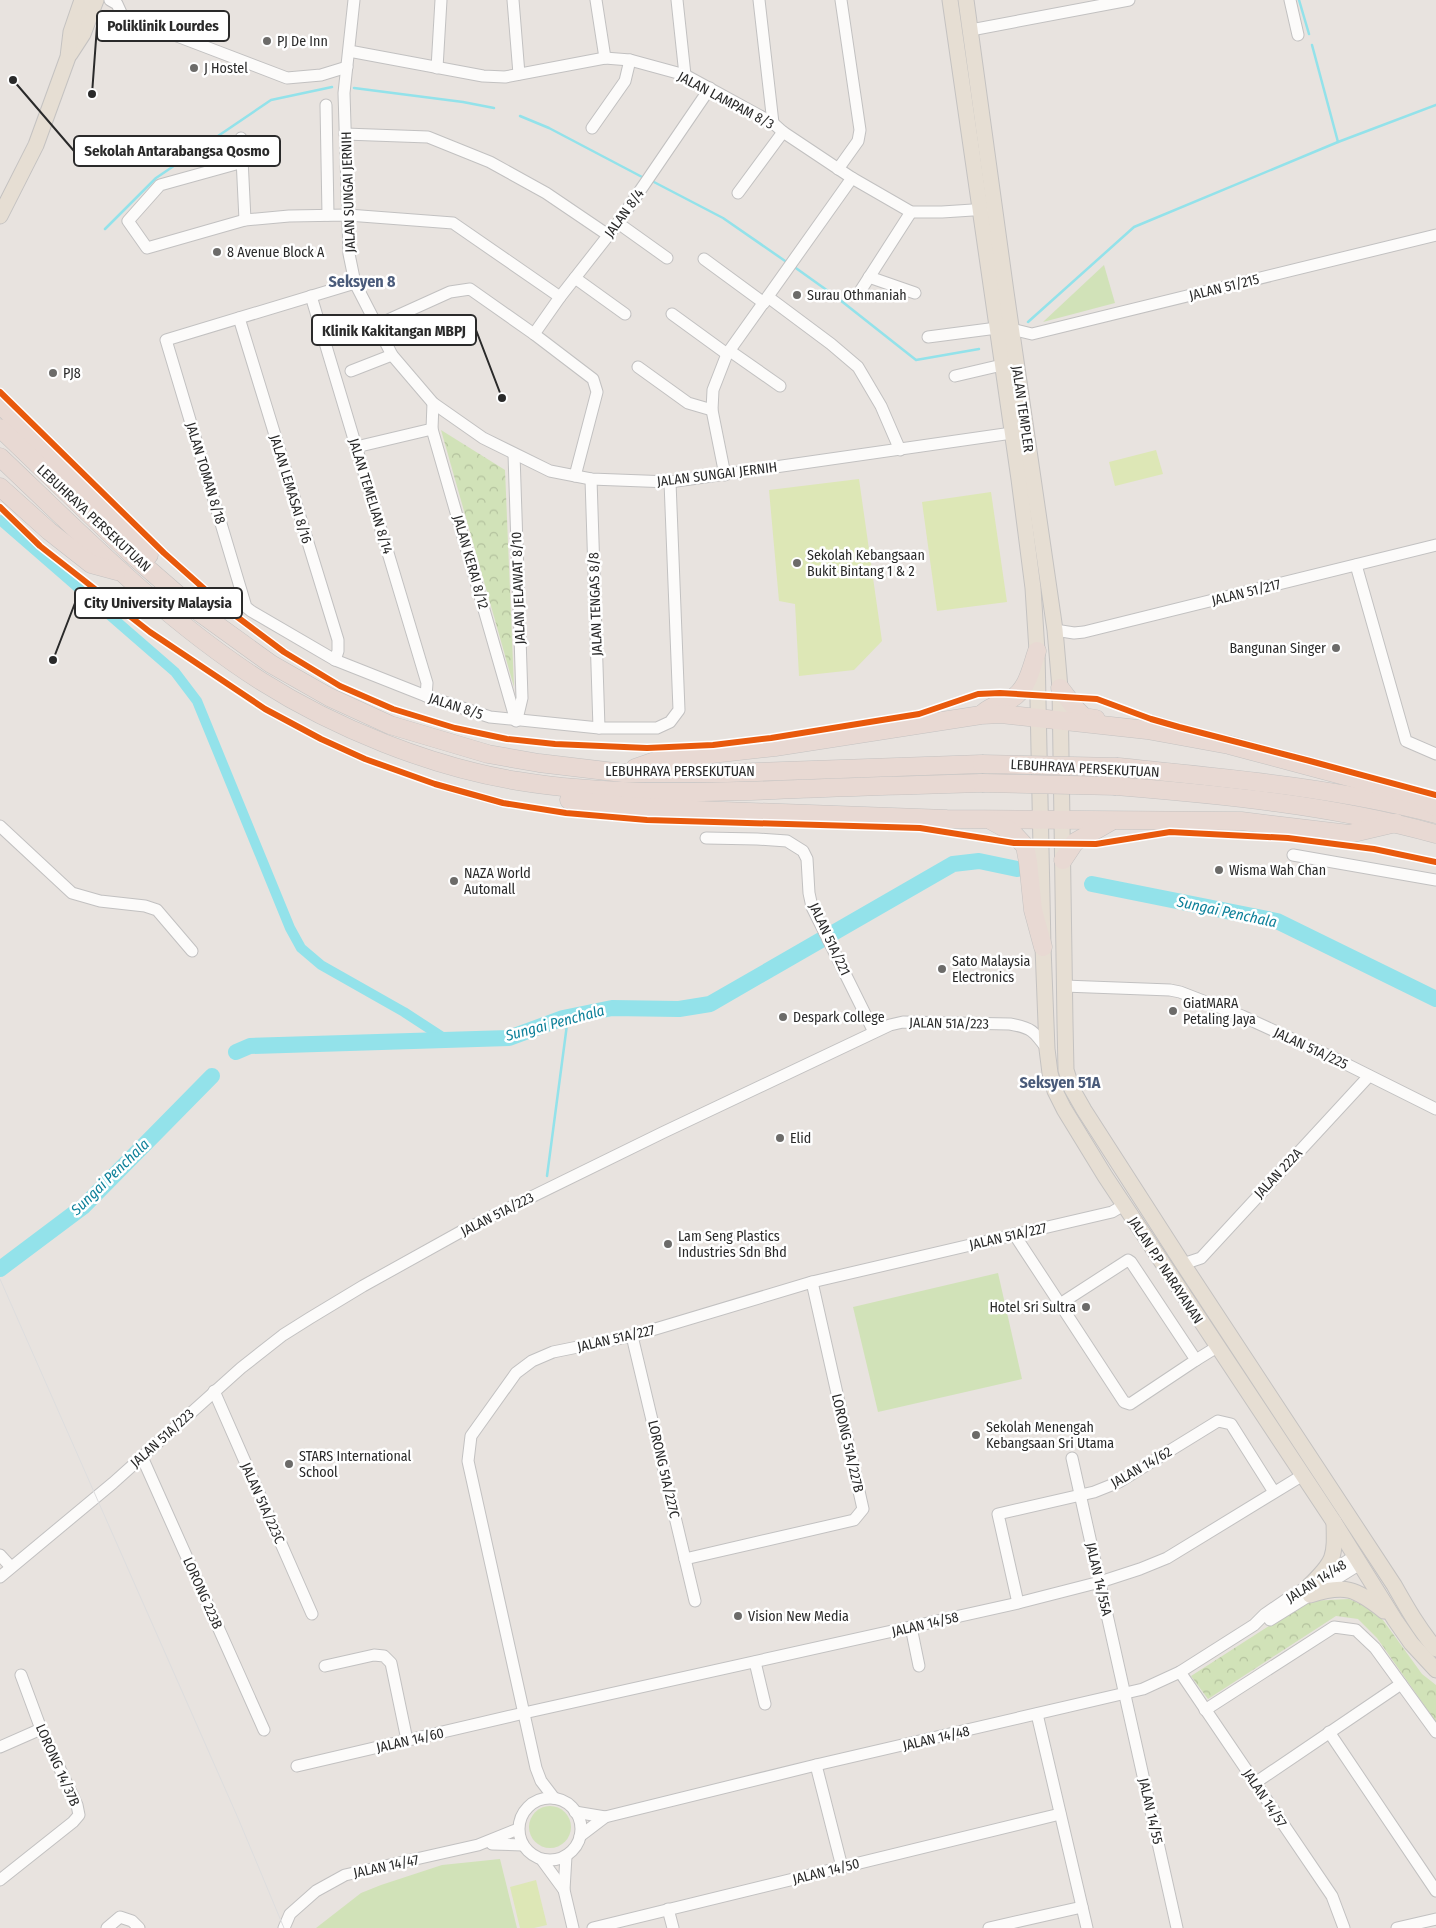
<svg xmlns="http://www.w3.org/2000/svg" width="1436" height="1928" font-family="'Fira Sans Condensed',sans-serif">
<style>
.grass{fill:#d1e2b8}
.park{fill:url(#park-crowns)}
.pitch{fill:#dde7b6}
.lines{fill:none;stroke-linecap:round;stroke-linejoin:round}
.stream{stroke:#93e2ea;stroke-width:2.5}
.canal{stroke:#93e2ea;stroke-width:10}
.river{stroke:#93e2ea;stroke-width:16}
.minor-casing{stroke:#c2c1c1;stroke-width:13}
.major-casing{stroke:#c4c2c1;stroke-width:17}
.highway-casing{stroke:#c4c2c1;stroke-width:19}
.minor{stroke:#fcfbfa;stroke-width:11}
.major{stroke:#e6ded3;stroke-width:15}
.highway{stroke:#e8d9d3;stroke-width:18}
.tram{stroke:#ddddde;stroke-width:1}
.highway-bridge-casing{stroke:#c4c2c1;stroke-width:19;stroke-linecap:butt}
.highway-bridge{stroke:#e8d9d3;stroke-width:18}
.cycleway-casing{stroke:#fff;stroke-width:9}
.cycleway{stroke:#e8590c;stroke-width:6}
.poi-dot{fill:#6c6b69;stroke:#fff;stroke-width:2}
.labels{text-anchor:middle;stroke-width:5;stroke-linejoin:round;paint-order:stroke}
.poi-label{font-size:14px;fill:#2a2a2a;stroke:#fff;text-anchor:start}
.street-label{font-size:14px;fill:#2a2a2a;stroke:#fff}
.water-label{font-size:15px;font-style:italic;fill:#0e819a;stroke:#fff}
.quarter-label{font-size:16px;font-weight:bold;fill:#4a5b7a;stroke:#fff}
.leader{fill:none;stroke:#2a2a2a;stroke-width:2}
.callout-dot{fill:#2a2a2a;stroke:#fff;stroke-width:2}
.callout{fill:#fff;stroke:#2a2a2a;stroke-width:2}
.callout-label{font-size:15px;text-anchor:middle;font-weight:bold;fill:#2a2a2a}
</style>
<defs>
<pattern id="park-crowns" width="20" height="18" patternUnits="userSpaceOnUse" patternTransform="scale(1.25)"><rect width="20" height="18" fill="#d1e2b8"/><path d="M2 6a3 3 0 1 1 6 0M12 15a3 3 0 1 1 6 0" fill="none" stroke="#b4c29e"/></pattern>
</defs>
<rect width="100%" height="100%" fill="#e8e3df"/>
<!-- grass -->
<g class="grass">
<polygon points="1104,265 1115,303 1043,322"/>
<polygon points="998,1273 1022,1379 878,1412 853,1307"/>
<circle cx="550" cy="1827" r="21"/>
<polygon points="500,1859 517,1928 316,1928 361,1893 381,1885 442,1865"/>
</g>
<!-- park -->
<g class="park">
<polygon points="441,430 505,470 514,687"/>
<polygon points="1349,1599 1367,1607 1383,1620 1422,1674 1436,1685 1436,1722 1377,1638 1358,1619 1336,1616 1208,1699 1191,1676 1308,1601"/>
</g>
<!-- pitch -->
<g class="pitch">
<polygon points="1156,450 1163,474 1115,486 1109,462"/>
<polygon points="859,479 882,641 854,670 799,676 795,604 779,601 769,490"/>
<polygon points="991,492 1007,602 937,611 922,502"/>
<polygon points="536,1880 547,1925 534,1928 520,1928 510,1887"/>
</g>
<g class="lines">
<!-- stream -->
<g class="stream">
<polyline points="1299,0 1309,34"/>
<polyline points="1312,45 1338,142"/>
<polyline points="354,88 463,102 494,108"/>
<polyline points="520,116 549,128 644,178"/>
<polyline points="652,181 723,218 788,263"/>
<polyline points="105,229 156,178 271,100 332,87"/>
<polyline points="793,266 835,296 916,360 979,349"/>
<polyline points="1028,322 1134,227 1338,142 1436,105"/>
<polyline points="547,1176 568,1017"/>
</g>
<!-- canal -->
<polyline class="canal" points="0,520 175,672 197,701 290,928 301,948 321,965 404,1012 447,1040"/>
<!-- river -->
<g class="river">
<polyline points="1092,884 1277,921 1436,999"/>
<polyline points="236,1052 250,1046 509,1038 563,1018 612,1008 679,1009 710,1004 953,864 979,861 1017,869"/>
<polyline points="0,1269 84,1206 212,1076"/>
</g>
<defs>
<g id="minor">
<polyline points="110,0 117,4 122,15 287,78 321,75 347,67"/>
<polyline points="354,0 344,93 349,254 355,283 392,355 433,403 483,438 550,471 591,479 670,482 1019,432"/>
<polyline points="513,0 519,74"/>
<polyline points="596,0 605,58"/>
<polyline points="677,0 685,75"/>
<polyline points="759,0 773,123"/>
<polyline points="1290,0 1298,35"/>
<polyline points="971,30 1129,0"/>
<polyline points="349,51 483,76 505,77 605,58 630,60 685,75 773,123 783,132 852,178 911,212 942,212 988,209"/>
<polyline points="437,68 441,0"/>
<polyline points="326,105 328,215"/>
<polyline points="592,128 625,81 630,60"/>
<polyline points="345,134 428,137 490,162 546,193 608,235"/>
<polyline points="241,138 245,220"/>
<polyline points="243,162 160,185 128,221 147,248 245,220 289,216 348,215 453,223 560,297"/>
<polyline points="838,169 858,141 860,130 841,0"/>
<polyline points="738,193 783,132"/>
<polyline points="618,223 667,258"/>
<polyline points="704,259 764,303"/>
<polyline points="869,277 915,293"/>
<polyline points="575,278 625,314"/>
<polyline points="355,283 166,340 246,607 251,611 335,660 426,696 490,717 599,728 657,728 670,722 679,710 670,482"/>
<polyline points="859,293 911,212"/>
<polyline points="311,296 427,683 426,696"/>
<polyline points="768,297 831,344 858,367 881,406 900,450"/>
<polyline points="672,314 727,354"/>
<polyline points="239,318 338,640 338,651 335,660"/>
<polyline points="377,325 450,292 470,289 534,334 593,379 597,392 575,476"/>
<polyline points="1011,329 1032,334 1436,235"/>
<polyline points="534,334 560,297 618,223 710,88"/>
<polyline points="928,337 997,328"/>
<polyline points="730,351 780,386"/>
<polyline points="638,367 688,403 712,410"/>
<polyline points="351,371 392,355"/>
<polyline points="955,376 1002,365"/>
<polyline points="433,403 432,429 516,721"/>
<polyline points="356,447 432,429"/>
<polyline points="514,454 522,698 517,719"/>
<polyline points="725,475 712,410 713,390 727,354 852,178"/>
<polyline points="591,479 599,728"/>
<polyline points="1356,565 1406,741 1436,754"/>
<polyline points="1055,630 1074,633 1084,632 1436,545"/>
<polyline points="0,826 72,893 100,901 145,906 157,910 192,951"/>
<polyline points="706,838 757,839 787,841 803,851 807,859 809,893 812,907 874,1032"/>
<polyline points="1293,855 1436,880"/>
<polyline points="1064,986 1170,990 1180,992 1242,1016 1340,1061 1436,1109"/>
<polyline points="1014,1234 1060,1304"/>
<polygon points="1128,1260 1131,1262 1196,1360 1130,1404 1124,1402 1060,1304"/>
<polyline points="1183,1264 1201,1258 1369,1076"/>
<polyline points="632,1336 695,1601"/>
<polyline points="1196,1360 1217,1347"/>
<polyline points="214,1391 312,1614"/>
<polyline points="142,1457 264,1730"/>
<polyline points="1072,1458 1177,1928"/>
<polyline points="0,1555 11,1567"/>
<polyline points="685,1559 854,1520 863,1509 812,1282"/>
<path d="M0 1577 113 1483 241 1368 283 1335 310 1318 363 1286 462 1231 664 1132 890 1025 903 1022 1010 1024C1032 1028 1034 1031 1047 1049"/>
<polyline points="1018,1603 998,1514 1094,1492 1119,1482 1218,1421 1231,1424 1274,1492"/>
<polyline points="1270,1620 1360,1564"/>
<polyline points="911,1627 919,1666"/>
<polyline points="755,1662 765,1704"/>
<polyline points="325,1666 374,1655 384,1656 391,1663 407,1740"/>
<polyline points="1180,1672 1332,1896 1344,1928"/>
<polyline points="1205,1710 1334,1627 1356,1630 1375,1648 1436,1732"/>
<polyline points="1037,1714 1087,1928"/>
<polyline points="1329,1732 1436,1891"/>
<polyline points="0,1747 41,1729"/>
<polyline points="816,1765 842,1867"/>
<polyline points="297,1766 524,1713 1018,1603 1100,1582 1140,1569 1167,1558 1303,1475"/>
<polyline points="1255,1783 1401,1684"/>
<circle cx="550" cy="1829" r="31"/>
<polyline points="554,1798 541,1781 536,1768 468,1461 471,1436 516,1373 532,1361 553,1352 632,1336 812,1282 1112,1212 1124,1205"/>
<polyline points="575,1812 605,1817 816,1765 1143,1689 1180,1672 1254,1625 1265,1614 1284,1601 1355,1556"/>
<polyline points="580,1836 605,1817"/>
<polyline points="492,1844 523,1845"/>
<polyline points="566,1856 564,1890 573,1928"/>
<polyline points="542,1860 564,1890"/>
<polyline points="0,1880 73,1822 79,1815 77,1805 41,1729 21,1675"/>
<polyline points="668,1909 673,1928"/>
<polyline points="107,1928 120,1917 132,1921 139,1928"/>
<polyline points="284,1928 290,1914 316,1891 345,1875 478,1845 518,1829"/>
<polyline points="593,1928 1060,1814"/>
<polyline points="989,1928 1082,1907"/>
<polyline points="1397,1928 1436,1919"/>
</g>
<g id="major">
<polyline points="950,0 1019,479 1033,588 1037,651 1043,947 1047,1049 1050,1073 1055,1091 1064,1109 1105,1176 1334,1522 1395,1620 1411,1643 1436,1670"/>
<path d="M966 0 1006 292 1055 630 1060 688 1065 1023 1066 1070 1072 1089 1084 1110 1183 1264 1394 1585C1407 1608 1419 1629 1436 1649"/>
<polyline points="70,54 83,34 96,0"/>
<polyline points="0,216 36,145 68,57 71,32 82,0"/>
<path d="M1309 1586C1335 1561 1335 1557 1334 1522"/>
<path d="M1310 1595C1345 1584 1355 1588 1384 1611"/>
</g>
<g id="highway">
<polyline points="0,404 149,555"/>
<polyline points="0,428 131,554 192,607 271,664 329,697 390,725 488,754 539,763 623,773 727,773 982,764"/>
<path d="M0 457C83 536 164 619 261 681 335 728 431 767 518 781 603 795 689 793 775 790 844 787 913 785 982 783"/>
<polyline points="0,487 49,531 91,564 117,571"/>
<polyline points="1060,688 1076,709 1084,717 1096,719"/>
<path d="M983 713C992 705 1001 704 1011 699 1028 689 1031 668 1037 651"/>
<path d="M1118 767C1225 778 1332 787 1436 814"/>
<polyline points="635,768 658,760 775,747 981,715 1001,714 1147,730 1229,745 1420,796 1436,807"/>
<path d="M1116 786C1224 795 1331 805 1436 834"/>
<polyline points="569,800 627,806 696,810 947,819 1241,821 1349,834 1396,823"/>
<polyline points="992,821 1012,832 1025,846 1028,862 1033,910 1043,947"/>
<polyline points="1063,860 1075,842 1110,822"/>
</g>
</defs>
<!-- minor casing -->
<use href="#minor" class="minor-casing"/>
<!-- major casing -->
<use href="#major" class="major-casing"/>
<!-- highway casing -->
<use href="#highway" class="highway-casing"/>
<!-- minor -->
<use href="#minor" class="minor"/>
<!-- major -->
<use href="#major" class="major"/>
<!-- highway -->
<use href="#highway" class="highway"/>
<!-- tram -->
<polyline class="tram" points="0,1279 238,1818 284,1928"/>
<defs>
<g id="highway-bridge">
<polyline points="982,764 1118,767"/>
<polyline points="982,783 1116,786"/>
</g>
</defs>
<!-- highway-bridge casing -->
<use href="#highway-bridge" class="highway-bridge-casing"/>
<!-- highway-bridge -->
<use href="#highway-bridge" class="highway-bridge"/>
<defs>
<g id="cycleway">
<polyline points="0,392 164,553 228,610 284,652 340,686 393,709 455,728 507,739 555,744 647,748 713,745 771,738 919,714 978,694 1000,693 1097,699 1151,719 1179,727 1310,761 1436,795"/>
<polyline points="0,507 40,546 150,632 265,709 321,739 365,759 435,784 503,803 566,813 647,820 920,828 1014,843 1096,844 1170,832 1288,838 1374,849 1436,862"/>
</g>
</defs>
<!-- cycleway casing -->
<use href="#cycleway" class="cycleway-casing"/>
<!-- cycleway -->
<use href="#cycleway" class="cycleway"/>
</g>
<!-- markers -->
<g class="poi-dot">
<circle cx="267" cy="41" r="5"/>
<circle cx="194" cy="68" r="5"/>
<circle cx="217" cy="252" r="5"/>
<circle cx="797" cy="295" r="5"/>
<circle cx="53" cy="373" r="5"/>
<circle cx="797" cy="563" r="5"/>
<circle cx="1336" cy="648" r="5"/>
<circle cx="1219" cy="870" r="5"/>
<circle cx="454" cy="881" r="5"/>
<circle cx="942" cy="969" r="5"/>
<circle cx="1173" cy="1011" r="5"/>
<circle cx="783" cy="1017" r="5"/>
<circle cx="780" cy="1138" r="5"/>
<circle cx="668" cy="1244" r="5"/>
<circle cx="1086" cy="1307" r="5"/>
<circle cx="976" cy="1435" r="5"/>
<circle cx="289" cy="1464" r="5"/>
<circle cx="738" cy="1616" r="5"/>
</g>
<g class="labels">
<!-- poi labels -->
<g class="poi-label">
<text x="277" y="46">PJ De Inn</text>
<text x="204" y="73">J Hostel</text>
<text x="227" y="257">8 Avenue Block A</text>
<text x="807" y="300">Surau Othmaniah</text>
<text x="63" y="378">PJ8</text>
<text x="807" y="560">Sekolah Kebangsaan<tspan x="807" dy="16">Bukit Bintang 1 &amp; 2</tspan></text>
<text x="1326" y="653" text-anchor="end">Bangunan Singer</text>
<text x="1229" y="875">Wisma Wah Chan</text>
<text x="464" y="878">NAZA World<tspan x="464" dy="16">Automall</tspan></text>
<text x="952" y="966">Sato Malaysia<tspan x="952" dy="16">Electronics</tspan></text>
<text x="1183" y="1008">GiatMARA<tspan x="1183" dy="16">Petaling Jaya</tspan></text>
<text x="793" y="1022">Despark College</text>
<text x="790" y="1143">Elid</text>
<text x="678" y="1241">Lam Seng Plastics<tspan x="678" dy="16">Industries Sdn Bhd</tspan></text>
<text x="1076" y="1312" text-anchor="end">Hotel Sri Sultra</text>
<text x="986" y="1432">Sekolah Menengah<tspan x="986" dy="16">Kebangsaan Sri Utama</tspan></text>
<text x="299" y="1461">STARS International<tspan x="299" dy="16">School</tspan></text>
<text x="748" y="1621">Vision New Media</text>
</g>
<!-- street labels -->
<g class="street-label">
<text transform="translate(726 100) rotate(28)" y="5">JALAN LAMPAM 8/3</text>
<text transform="translate(348 192) rotate(-92)" y="5">JALAN SUNGAI JERNIH</text>
<text transform="translate(624 213) rotate(-54)" y="5">JALAN 8/4</text>
<text transform="translate(1224 287) rotate(-14)" y="5">JALAN 51/215</text>
<text transform="translate(1023 409) rotate(82)" y="5">JALAN TEMPLER</text>
<text transform="translate(206 473) rotate(73)" y="5">JALAN TOMAN 8/18</text>
<text transform="translate(717 474) rotate(-7)" y="5">JALAN SUNGAI JERNIH</text>
<text transform="translate(291 489) rotate(73)" y="5">JALAN LEMASAI 8/16</text>
<text transform="translate(371 496) rotate(73)" y="5">JALAN TEMELIAN 8/14</text>
<text transform="translate(94 518) rotate(43)" y="5">LEBUHRAYA PERSEKUTUAN</text>
<text transform="translate(471 562) rotate(74)" y="5">JALAN KERAI 8/12</text>
<text transform="translate(518 588) rotate(-92)" y="5">JALAN JELAWAT 8/10</text>
<text transform="translate(1246 592) rotate(-14)" y="5">JALAN 51/217</text>
<text transform="translate(595 604) rotate(-92)" y="5">JALAN TENGAS 8/8</text>
<text transform="translate(456 706) rotate(18)" y="5">JALAN 8/5</text>
<text transform="translate(1085 768) rotate(3)" y="5">LEBUHRAYA PERSEKUTUAN</text>
<text x="680" y="776">LEBUHRAYA PERSEKUTUAN</text>
<text transform="translate(830 939) rotate(65)" y="5">JALAN 51A/221</text>
<text transform="translate(949 1023) rotate(1)" y="5">JALAN 51A/223</text>
<text transform="translate(1311 1048) rotate(25)" y="5">JALAN 51A/225</text>
<text transform="translate(1278 1173) rotate(-47)" y="5">JALAN 222A</text>
<text transform="translate(497 1214) rotate(-27)" y="5">JALAN 51A/223</text>
<text transform="translate(1008 1236) rotate(-13)" y="5">JALAN 51A/227</text>
<text transform="translate(1166 1270) rotate(57)" y="5">JALAN P.P NARAYANAN</text>
<text transform="translate(616 1338) rotate(-13)" y="5">JALAN 51A/227</text>
<text transform="translate(162 1438) rotate(-42)" y="5">JALAN 51A/223</text>
<text transform="translate(848 1443) rotate(77)" y="5">LORONG 51A/227B</text>
<text transform="translate(1141 1467) rotate(-30)" y="5">JALAN 14/62</text>
<text transform="translate(664 1469) rotate(77)" y="5">LORONG 51A/227C</text>
<text transform="translate(263 1503) rotate(66)" y="5">JALAN 51A/223C</text>
<text transform="translate(1099 1579) rotate(77)" y="5">JALAN 14/55A</text>
<text transform="translate(1316 1581) rotate(-32)" y="5">JALAN 14/48</text>
<text transform="translate(203 1593) rotate(66)" y="5">LORONG 223B</text>
<text transform="translate(925 1624) rotate(-13)" y="5">JALAN 14/58</text>
<text transform="translate(936 1738) rotate(-13)" y="5">JALAN 14/48</text>
<text transform="translate(410 1740) rotate(-13)" y="5">JALAN 14/60</text>
<text transform="translate(58 1765) rotate(66)" y="5">LORONG 14/37B</text>
<text transform="translate(1265 1798) rotate(56)" y="5">JALAN 14/57</text>
<text transform="translate(1151 1811) rotate(77)" y="5">JALAN 14/55</text>
<text transform="translate(386 1866) rotate(-12)" y="5">JALAN 14/47</text>
<text transform="translate(826 1871) rotate(-14)" y="5">JALAN 14/50</text>
</g>
<!-- water labels -->
<g class="water-label">
<text transform="translate(1227 912) rotate(12)" y="5">Sungai Penchala</text>
<text transform="translate(555 1023) rotate(-15)" y="5">Sungai Penchala</text>
<text transform="translate(110 1177) rotate(-44)" y="5">Sungai Penchala</text>
</g>
<!-- quarter labels -->
<g class="quarter-label">
<text x="362" y="287">Seksyen 8</text>
<text x="1060" y="1088">Seksyen 51A</text>
</g>
</g>
<!-- callouts -->
<path class="leader" d="M92 94L97 26M13 80L74 151M502 398L476 330M53 660L75 603"/>
<g class="callout-dot">
<circle cx="92" cy="94" r="5"/>
<circle cx="13" cy="80" r="5"/>
<circle cx="502" cy="398" r="5"/>
<circle cx="53" cy="660" r="5"/>
</g>
<g class="callout">
<rect x="97" y="11" width="132" height="30" rx="5"/>
<rect x="74" y="136" width="206" height="30" rx="5"/>
<rect x="312" y="315" width="164" height="30" rx="5"/>
<rect x="75" y="588" width="167" height="30" rx="5"/>
</g>
<g class="callout-label">
<text x="163" y="31">Poliklinik Lourdes</text>
<text x="177" y="156">Sekolah Antarabangsa Qosmo</text>
<text x="394" y="336">Klinik Kakitangan MBPJ</text>
<text x="158" y="608">City University Malaysia</text>
</g>
</svg>
